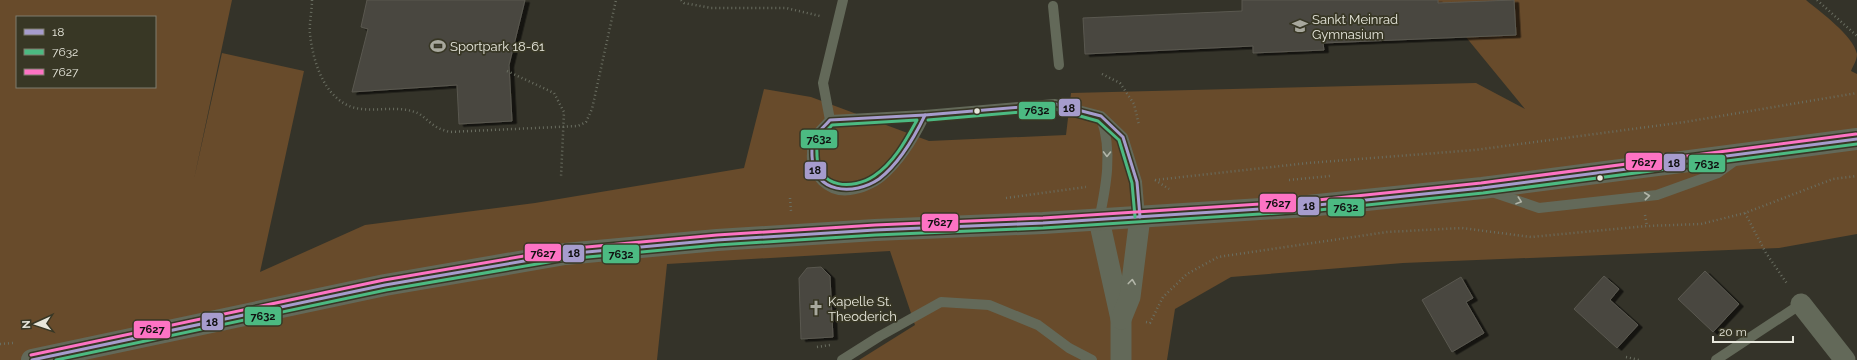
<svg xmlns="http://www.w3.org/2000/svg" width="1857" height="360" font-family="Raleway,sans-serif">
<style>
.green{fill:#684b2b;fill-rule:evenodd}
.building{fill:#49473f;stroke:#5a5850;filter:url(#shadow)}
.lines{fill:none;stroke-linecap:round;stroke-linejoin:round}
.path{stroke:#6a6e61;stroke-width:2.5;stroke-dasharray:1 3;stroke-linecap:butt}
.service{stroke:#636959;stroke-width:10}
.minor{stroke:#636959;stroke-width:21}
.tertiary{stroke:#636959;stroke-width:22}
.bus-1-casing{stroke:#383725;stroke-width:6}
.bus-2-casing{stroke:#383725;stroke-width:6}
.bus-3-casing{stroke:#383725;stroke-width:6}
.bus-1{stroke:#a69ccd;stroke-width:3}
.bus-2{stroke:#4cba82;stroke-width:3}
.bus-3{stroke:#fd73c4;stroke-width:3}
.oneway{stroke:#b2b5a8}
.bus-dot{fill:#e7e7dc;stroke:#383725;stroke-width:1.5}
.labels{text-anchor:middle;stroke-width:3.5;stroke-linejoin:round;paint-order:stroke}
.poi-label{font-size:13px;fill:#e7e7dc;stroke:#383725;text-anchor:start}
.line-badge{stroke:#383725;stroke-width:1.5}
.pale-badge-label{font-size:11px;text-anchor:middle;font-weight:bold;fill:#111}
</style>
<defs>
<filter id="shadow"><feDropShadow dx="4.5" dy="2.5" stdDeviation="0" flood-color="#0009"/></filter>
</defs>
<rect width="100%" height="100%" fill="#343329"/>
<!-- green -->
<path class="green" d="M0 0H232L194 179 222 53 304 71 260 272 365 225 535 203 744 168 764 89 811 97 929 141 1066 135 1071 93 1476 83 1525 109 1438 3V0H1806C1820 12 1853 35 1857 54 1857 60 1853 66 1851 71L1857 74V234L1779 248 1403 263 1231 277 1175 309 1167 360H859L915 325 890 251 667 264 657 360H0ZM17 17H155V87H17Z"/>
<!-- building -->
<g class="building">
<polygon points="367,0 525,0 509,65 512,121 459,124 457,85 352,92 368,29 361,27"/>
<polygon points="1242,0 1438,0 1438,3 1514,0 1516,35 1323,43 1324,50 1253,53 1253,46 1085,54 1083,18 1242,11"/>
<polygon points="821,267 830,276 833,337 801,339 799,278 807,268"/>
<polygon points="1705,271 1739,304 1713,332 1678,299"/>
<polygon points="1604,276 1619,289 1610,300 1638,325 1617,348 1574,309"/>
<polygon points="1461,277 1473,298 1466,302 1484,333 1452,352 1422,300"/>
</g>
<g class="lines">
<!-- path -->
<g class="path">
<path d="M312 0C312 11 309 23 310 34 313 63 326 105 361 109 379 111 397 106 415 112 422 114 428 122 435 126 439 129 444 130 449 132L578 126 586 122 592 109 616 0"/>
<polyline points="681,0 684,3 711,8 786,8 820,16"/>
<polyline points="1817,0 1857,36"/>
<polyline points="507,71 554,93 564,112 561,177"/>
<polyline points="1102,74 1120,83 1134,104 1139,125"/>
<polyline points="1155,180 1308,163 1475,150 1685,122 1857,93"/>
<polyline points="1155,180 1169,189"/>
<polyline points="1289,180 1330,176"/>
<polyline points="790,198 791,211"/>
<polyline points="1006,198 1086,187"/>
<polyline points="1745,213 1766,253 1788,285"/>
<polyline points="1645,215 1647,226"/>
<polyline points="1146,322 1150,323 1163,297 1187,274 1218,257 1387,232 1462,228 1531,237 1647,226 1701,224 1745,213 1833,179 1857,176"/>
<polyline points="0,344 13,343"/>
<polyline points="817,347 830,345"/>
<polyline points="1626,357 1639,360"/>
</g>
<!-- service -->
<g class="service">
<polyline points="1053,6 1059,65"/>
<path d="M925 115C914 138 901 160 881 177 874 183 860 189 850 190 829 193 810 175 812 154 812 150 812 145 813 141 815 134 825 126 830 120L925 115 1055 104 1101 116 1123 137 1137 182 1140 217"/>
<polyline points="830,120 823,83 843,0"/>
<polyline points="1492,192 1539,208 1657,195 1718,173 1736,160"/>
<path d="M1099 220C1106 187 1113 151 1101 118"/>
<polyline points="842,360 880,336 941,302 989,305 1038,325 1069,348 1092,360"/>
<polyline points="1716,360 1801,304"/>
</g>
<!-- minor -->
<g class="minor">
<polyline points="1099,220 1121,319 1121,360"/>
<polyline points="1801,304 1845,360"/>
<polyline points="1121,319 1130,297 1140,217"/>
</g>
<!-- tertiary -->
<polyline class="tertiary" points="32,360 385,285 565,254 717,240 875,230 1043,223 1308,206 1482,188 1857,139"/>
<defs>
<g id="bus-1">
<path d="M925 115C914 138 900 163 879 179 854 196 813 194 812 156 812 151 811 144 814 138 818 131 825 126 830 120Z"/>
<polyline points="925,115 1055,104 1101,116 1123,137 1137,182 1140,217"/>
<polyline points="32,360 385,285 565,254 717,240 875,230 1043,223 1308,206 1482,188 1857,139"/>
</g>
<g id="bus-2">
<path d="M917 120C906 140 894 163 874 176 853 190 818 189 817 156 817 151 816 145 818 141 821 135 828 130 832 125Z"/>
<polyline points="928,120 1055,109 1098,121 1119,140 1132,183 1135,217"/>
<polyline points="56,360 386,290 566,259 717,245 875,235 1043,228 1309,211 1483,193 1857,144"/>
</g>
<polyline id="bus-3" points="31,355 384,280 565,249 717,235 875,225 1043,218 1308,201 1481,183 1856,134"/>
</defs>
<!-- bus-1 casing -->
<use href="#bus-1" class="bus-1-casing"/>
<!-- bus-2 casing -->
<use href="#bus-2" class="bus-2-casing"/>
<!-- bus-3 casing -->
<use href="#bus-3" class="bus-3-casing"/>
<!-- bus-1 -->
<use href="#bus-1" class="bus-1"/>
<!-- bus-2 -->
<use href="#bus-2" class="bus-2"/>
<!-- bus-3 -->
<use href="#bus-3" class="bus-3"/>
</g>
<!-- one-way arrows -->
<defs><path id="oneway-chevron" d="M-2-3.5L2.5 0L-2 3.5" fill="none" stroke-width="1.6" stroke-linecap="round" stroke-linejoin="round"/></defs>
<g class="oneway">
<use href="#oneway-chevron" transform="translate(1107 154) rotate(91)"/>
<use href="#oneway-chevron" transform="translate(1647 196) rotate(-6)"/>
<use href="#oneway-chevron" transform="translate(1519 201) rotate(19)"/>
<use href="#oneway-chevron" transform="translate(1132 282) rotate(-83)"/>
</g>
<!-- icons -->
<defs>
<symbol id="school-bare" viewBox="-9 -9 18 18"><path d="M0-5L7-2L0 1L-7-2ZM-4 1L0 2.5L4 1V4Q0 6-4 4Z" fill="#a8a89d" stroke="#383725" stroke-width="2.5" paint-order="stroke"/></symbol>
<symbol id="stadium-bare" viewBox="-9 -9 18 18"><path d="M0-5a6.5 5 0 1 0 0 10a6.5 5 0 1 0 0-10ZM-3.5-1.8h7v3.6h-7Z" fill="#a8a89d" stroke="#383725" stroke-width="2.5" paint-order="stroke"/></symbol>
<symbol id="church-bare" viewBox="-9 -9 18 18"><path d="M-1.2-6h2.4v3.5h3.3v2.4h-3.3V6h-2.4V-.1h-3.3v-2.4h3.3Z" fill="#a8a89d" stroke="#383725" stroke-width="2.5" paint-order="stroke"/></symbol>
</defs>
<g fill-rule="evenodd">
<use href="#school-bare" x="1289" y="15" width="22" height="22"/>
<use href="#stadium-bare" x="427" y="35" width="22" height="22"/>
<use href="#church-bare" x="805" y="297" width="22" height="22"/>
</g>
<!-- markers -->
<g class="bus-dot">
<circle cx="977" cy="111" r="3.5"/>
<circle cx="1600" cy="178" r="3.5"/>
</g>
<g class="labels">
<!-- poi labels -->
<g class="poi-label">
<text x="1312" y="24">Sankt Meinrad<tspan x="1312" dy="15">Gymnasium</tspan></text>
<text x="450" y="51">Sportpark 18-61</text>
<text x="828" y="306">Kapelle St.<tspan x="828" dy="15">Theoderich</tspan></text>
</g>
</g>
<g class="line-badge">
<rect x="1058" y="98" width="23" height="19" rx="4" fill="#a69ccd"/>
<rect x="1018" y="101" width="38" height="19" rx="4" fill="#4cba82"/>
<rect x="800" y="129" width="38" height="20" rx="4" fill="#4cba82"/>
<rect x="1625" y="152" width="38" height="19" rx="4" fill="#fd73c4"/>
<rect x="1663" y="153" width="23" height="19" rx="4" fill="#a69ccd"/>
<rect x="1688" y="154" width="38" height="19" rx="4" fill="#4cba82"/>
<rect x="804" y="161" width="23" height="19" rx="4" fill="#a69ccd"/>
<rect x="1259" y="193" width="38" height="20" rx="4" fill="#fd73c4"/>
<rect x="1297" y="196" width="23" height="20" rx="4" fill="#a69ccd"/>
<rect x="1327" y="198" width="38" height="19" rx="4" fill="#4cba82"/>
<rect x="921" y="213" width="38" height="19" rx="4" fill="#fd73c4"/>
<rect x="524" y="243" width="38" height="19" rx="4" fill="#fd73c4"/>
<rect x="562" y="244" width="23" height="19" rx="4" fill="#a69ccd"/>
<rect x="602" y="244" width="38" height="20" rx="4" fill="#4cba82"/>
<rect x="244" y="306" width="38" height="20" rx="4" fill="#4cba82"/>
<rect x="201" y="312" width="23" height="19" rx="4" fill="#a69ccd"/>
<rect x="133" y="320" width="38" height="19" rx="4" fill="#fd73c4"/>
</g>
<g class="pale-badge-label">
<text x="1069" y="112">18</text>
<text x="1037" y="114">7632</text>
<text x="819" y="143">7632</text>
<text x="1644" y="166">7627</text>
<text x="1674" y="167">18</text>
<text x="1707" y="168">7632</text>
<text x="815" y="174">18</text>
<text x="1278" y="207">7627</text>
<text x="1309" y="210">18</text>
<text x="1346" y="211">7632</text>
<text x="940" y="226">7627</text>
<text x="543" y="257">7627</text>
<text x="574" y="257">18</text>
<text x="621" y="258">7632</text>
<text x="263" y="320">7632</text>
<text x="212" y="326">18</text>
<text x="152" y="333">7627</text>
</g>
<!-- legend -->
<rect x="16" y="16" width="140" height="72" fill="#383725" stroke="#7e7d6e"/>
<rect x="24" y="29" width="20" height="6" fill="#a69ccd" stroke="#7e7d6e"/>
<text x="52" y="36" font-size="12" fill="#e7e7dc">18</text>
<rect x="24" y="49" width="20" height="6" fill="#4cba82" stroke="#7e7d6e"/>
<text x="52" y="56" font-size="12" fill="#e7e7dc">7632</text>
<rect x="24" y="69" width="20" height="6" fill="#fd73c4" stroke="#7e7d6e"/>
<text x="52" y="76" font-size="12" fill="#e7e7dc">7627</text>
<!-- north arrow -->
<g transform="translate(36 324) rotate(267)" stroke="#383725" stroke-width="3" paint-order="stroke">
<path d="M0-3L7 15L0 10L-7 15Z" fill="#e7e7dc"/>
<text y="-6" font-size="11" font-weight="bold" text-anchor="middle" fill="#e7e7dc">N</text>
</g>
<!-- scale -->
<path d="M1713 336v6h80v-6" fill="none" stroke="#e7e7dc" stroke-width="2"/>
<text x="1719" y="336" font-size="12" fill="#e7e7dc" stroke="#383725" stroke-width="3" paint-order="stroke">20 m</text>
</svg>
